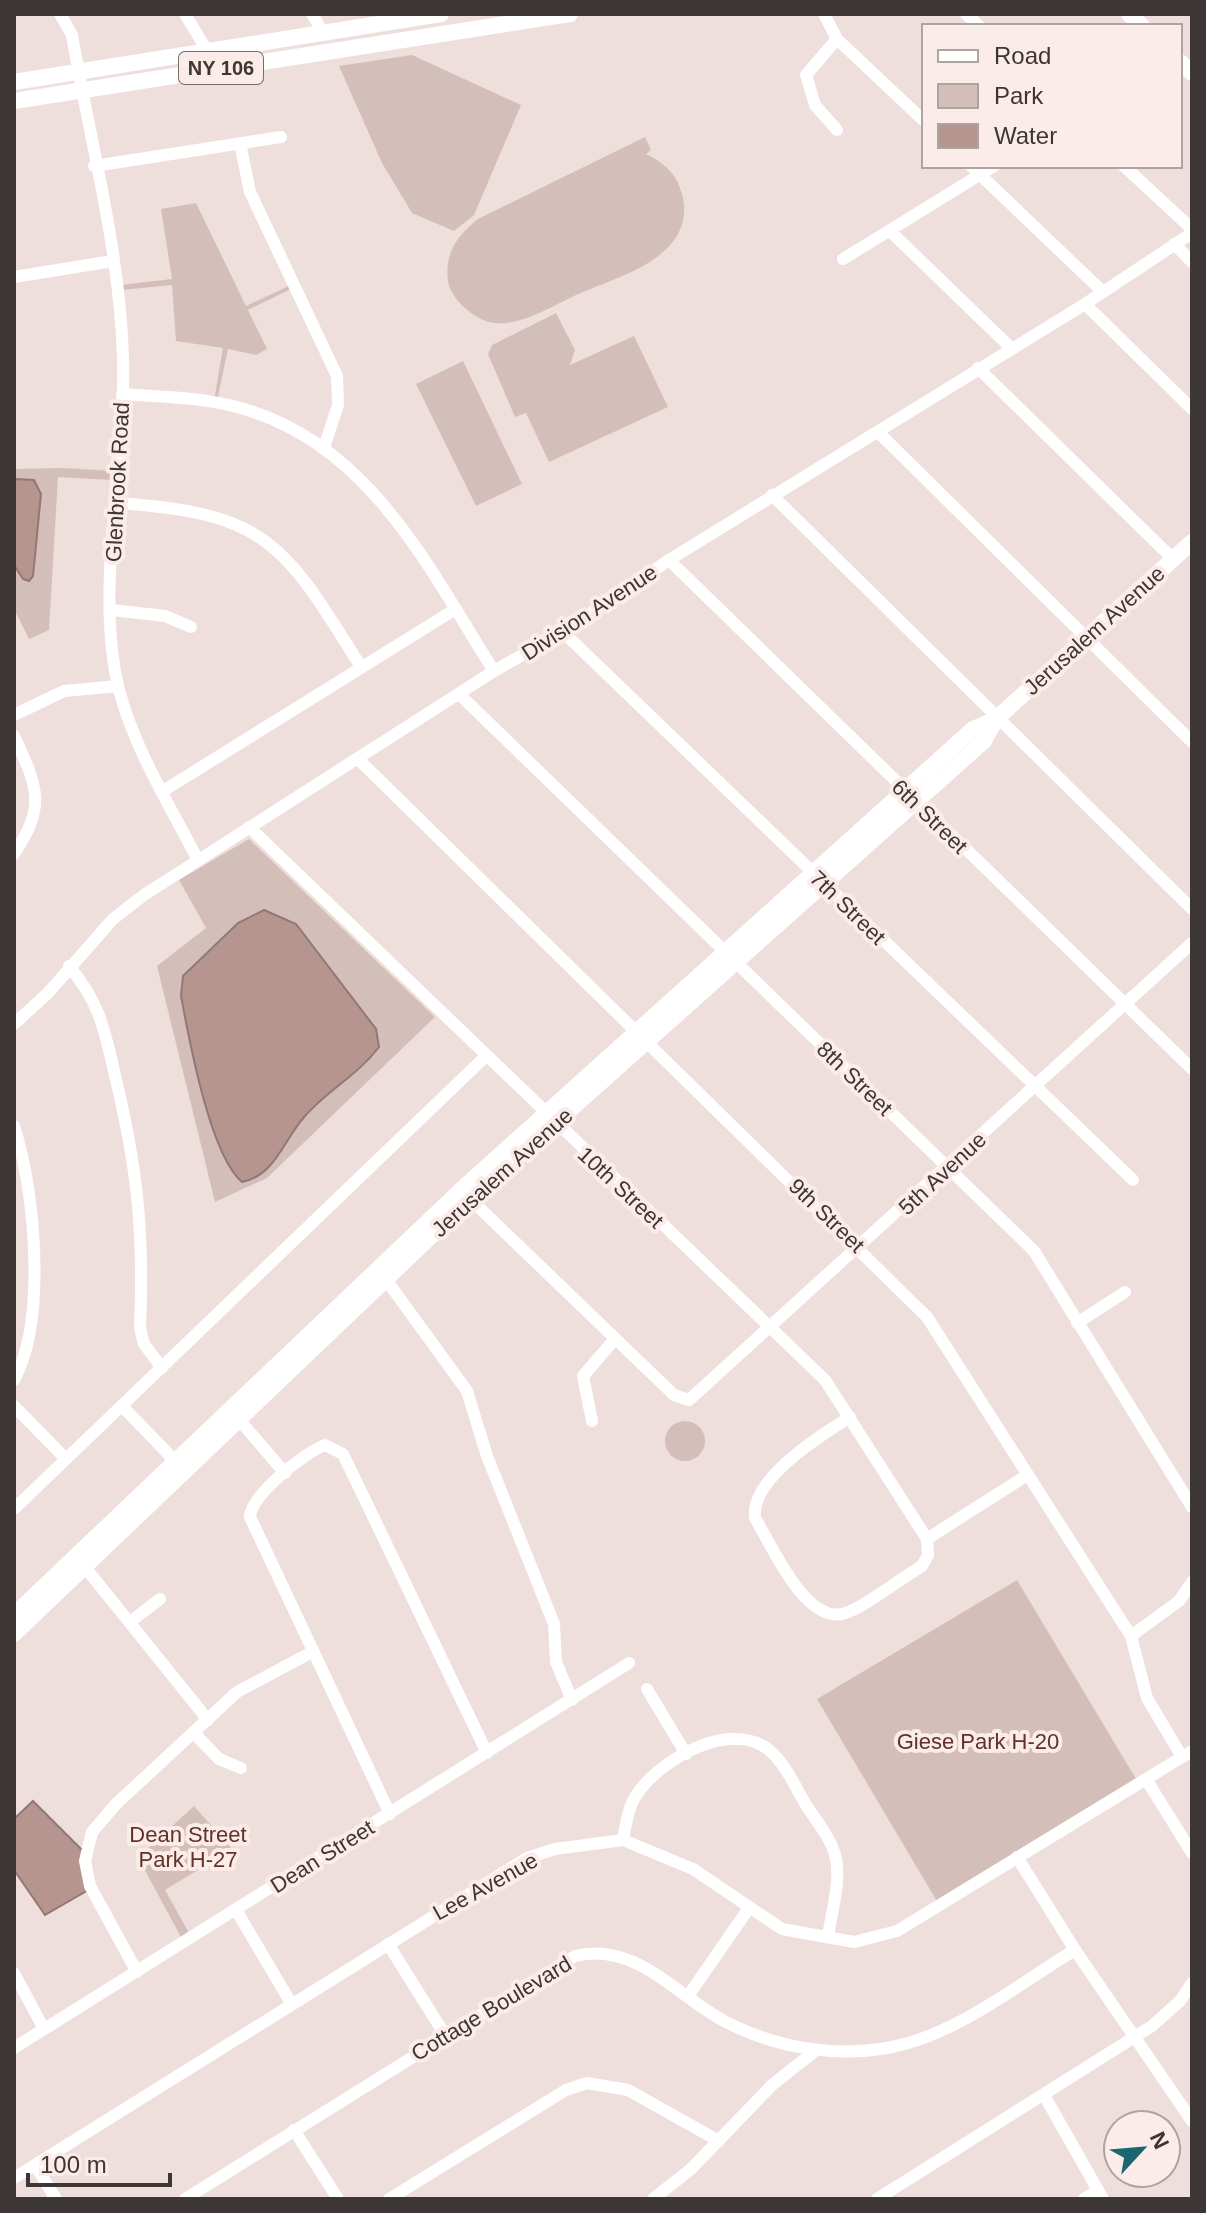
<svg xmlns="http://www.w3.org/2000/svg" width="1206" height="2213" font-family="Arial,sans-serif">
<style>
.green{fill:#d4beba}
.water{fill:#b6958f;stroke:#917874;stroke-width:2}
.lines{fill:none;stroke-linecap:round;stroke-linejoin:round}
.minor{stroke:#fff;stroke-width:12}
.major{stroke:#fff;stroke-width:16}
.labels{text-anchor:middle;stroke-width:8;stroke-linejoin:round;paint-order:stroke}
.shield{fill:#fcece9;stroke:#766d6b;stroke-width:2}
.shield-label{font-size:20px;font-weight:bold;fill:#3c3635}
.street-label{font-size:22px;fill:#3c3635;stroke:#fcece9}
.park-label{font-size:22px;fill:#61322a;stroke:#fcece9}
</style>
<rect width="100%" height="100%" fill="#eedfdc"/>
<!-- green -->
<g class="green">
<polygon points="412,55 521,105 474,215 454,231 412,213 382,163 339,66"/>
<path d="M645 137 651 150 646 154C666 164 678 175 683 198 694 258 619 276 576 295 552 306 517 329 489 322 473 318 450 298 448 281 444 253 458 235 478 219Z"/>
<polygon points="196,203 246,306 291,285 293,288 248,310 267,349 256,355 228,349 217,401 214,401 223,348 176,341 172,285 121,290 121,285 172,279 161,209"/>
<polygon points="556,313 575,350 570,365 634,336 668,407 549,462 526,413 515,417 488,354 492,345"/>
<polygon points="463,361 522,484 476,506 416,384"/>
<polygon points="63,468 114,471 113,480 58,477 49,630 29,639 14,609 14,469"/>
<polygon points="249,839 435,1017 267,1178 215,1202 157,966 206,928 179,880"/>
<circle cx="685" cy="1441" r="20"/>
<polygon points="1017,1580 1139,1784 938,1903 817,1699"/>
<polygon points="194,1806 232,1849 165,1890 189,1933 181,1937 141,1863 141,1855"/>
</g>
<!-- water -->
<g class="water">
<polygon points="14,479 34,480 41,494 33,576 29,581 23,579 14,565"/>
<path d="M264 910 296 924 376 1029 379 1047C358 1075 328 1090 305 1116 284 1139 275 1176 242 1182 210 1155 189 1039 181 996L183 976 238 923Z"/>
<polygon points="33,1801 85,1853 90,1889 45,1915 14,1870 14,1819"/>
</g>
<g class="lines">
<!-- minor -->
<g class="minor">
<path d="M60 14 72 35C90 141 120 250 123 358 126 463 94 589 119 690 135 750 170 806 198 860"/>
<polyline points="185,14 208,52"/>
<polyline points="312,14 324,34"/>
<polyline points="824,14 837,39 924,121"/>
<polyline points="966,14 979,26"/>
<polyline points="837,39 806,75 815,105 837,130"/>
<polyline points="240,143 250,192 337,376 338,405 324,448"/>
<polyline points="94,166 281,137"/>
<polyline points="971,166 1103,292"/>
<polyline points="1124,166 1192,229"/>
<polyline points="890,231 1010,347"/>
<polyline points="1174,244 1192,262"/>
<polyline points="843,259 994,166"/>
<polyline points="14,277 113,261"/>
<polyline points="1085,304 1192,409"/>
<polyline points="978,368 1173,559"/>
<path d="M122 394C161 397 200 397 237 407 369 442 427 566 494 671"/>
<polyline points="878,432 1192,742"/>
<polyline points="772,495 1192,909"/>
<path d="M117 503C269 513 284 544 361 667"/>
<polyline points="669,560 1192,1069"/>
<polyline points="112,610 165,616 191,627"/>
<polyline points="563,632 1133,1180"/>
<polyline points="460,695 1034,1251 1192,1507"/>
<polyline points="14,715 64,691 118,686"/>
<path d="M14 736C37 786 47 805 14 854"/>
<polyline points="358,759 927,1317 1131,1636 1147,1698 1182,1757"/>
<polyline points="163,791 454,610"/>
<path d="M249 827 825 1380 927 1539 928 1555 922 1566C901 1578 863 1609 842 1614 804 1621 772 1546 755 1518 750 1479 820 1436 850 1417"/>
<path d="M69 966C103 1007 105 1034 117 1084 138 1172 144 1237 140 1328L144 1344 162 1368"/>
<polyline points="14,1024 48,993 113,919 144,895 494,671 563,632 669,560 1085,304 1192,233"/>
<path d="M14 1126C35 1190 47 1320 14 1380"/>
<polyline points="466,1195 674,1395 689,1400 1192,943"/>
<polyline points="382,1274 467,1391 487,1456 554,1624 556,1662 572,1700"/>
<polyline points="1077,1323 1125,1292"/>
<polyline points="14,1406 66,1459"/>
<polyline points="122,1406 181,1467"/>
<polyline points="235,1415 285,1473"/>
<polyline points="592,1421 583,1376 614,1340"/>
<polyline points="14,1509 485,1057"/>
<polyline points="927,1539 1027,1475"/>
<polyline points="80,1561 208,1720"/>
<polyline points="130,1622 160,1599"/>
<polyline points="1131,1636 1179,1601 1192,1582"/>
<polyline points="647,1689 686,1754"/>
<polyline points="194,1733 219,1759 241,1768"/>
<polyline points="1146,1779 1192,1853"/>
<path d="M390 1814 250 1517C252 1494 304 1453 325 1445L343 1454 487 1753"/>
<path d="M623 1840C626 1824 628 1807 637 1794 661 1759 730 1719 769 1750 785 1763 796 1788 806 1805 817 1822 832 1839 836 1859 841 1882 831 1914 828 1937"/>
<polyline points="1017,1857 1075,1950 1192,2121"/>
<polyline points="236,1910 291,2003"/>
<polyline points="388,1944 445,2035"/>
<polyline points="137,1972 90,1886 85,1861 92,1832 116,1804 237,1692 312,1652"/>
<polyline points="14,1973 44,2029"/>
<polyline points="688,1996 749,1908"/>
<polyline points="14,2048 629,1663"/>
<polyline points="1044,2095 1103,2199"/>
<polyline points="294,2130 338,2199"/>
<polyline points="35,2165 56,2199"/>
<polyline points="14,2178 527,1858 555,1849 623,1840 693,1869 782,1929 854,1942 897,1931 1192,1751"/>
<path d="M185 2199 575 1956C636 1941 676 1996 726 2022 777 2048 835 2058 892 2047 958 2034 1018 1984 1075 1950"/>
<polyline points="389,2199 566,2090 587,2083 628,2090 719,2141"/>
<polyline points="653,2199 691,2169 772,2085 815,2051"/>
<polyline points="877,2199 1152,2026 1180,2001 1192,1983"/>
<polyline points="1084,2199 1098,2190"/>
</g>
<!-- major -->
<g class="major">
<polyline points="1129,14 1142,26"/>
<polyline points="1180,62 1192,73"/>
<polyline points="14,82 441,14"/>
<polyline points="14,101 570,14"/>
<polyline points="14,1615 461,1190 973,729 996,719"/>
<polyline points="14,1634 470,1199 984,741 996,719 1192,542"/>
</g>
</g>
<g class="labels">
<!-- shield labels -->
<rect class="shield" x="179" y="52" width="84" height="32" rx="6"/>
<g class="shield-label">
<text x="221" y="75">NY 106</text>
</g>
<!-- street labels -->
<g class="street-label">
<text transform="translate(117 482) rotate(-87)" y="8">Glenbrook Road</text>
<text transform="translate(589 612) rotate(-33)" y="8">Division Avenue</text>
<text transform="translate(1094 630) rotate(-42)" y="8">Jerusalem Avenue</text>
<text transform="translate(930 816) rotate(44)" y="8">6th Street</text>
<text transform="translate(848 907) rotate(44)" y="8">7th Street</text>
<text transform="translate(855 1078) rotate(44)" y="8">8th Street</text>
<text transform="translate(502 1172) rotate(-42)" y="8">Jerusalem Avenue</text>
<text transform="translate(942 1173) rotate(-43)" y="8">5th Avenue</text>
<text transform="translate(621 1187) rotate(43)" y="8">10th Street</text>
<text transform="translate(827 1215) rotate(44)" y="8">9th Street</text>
<text transform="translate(322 1856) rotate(-32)" y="8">Dean Street</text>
<text transform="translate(485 1886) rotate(-29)" y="8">Lee Avenue</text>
<text transform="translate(491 2008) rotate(-31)" y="8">Cottage Boulevard</text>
</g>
<!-- park labels -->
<g class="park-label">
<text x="978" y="1749">Giese Park H-20</text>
<text x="188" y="1842">Dean Street<tspan x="188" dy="25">Park H-27</tspan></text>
</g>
</g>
<!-- border -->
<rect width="1206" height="2213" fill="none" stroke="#3c3635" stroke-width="32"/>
<!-- legend -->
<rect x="922" y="24" width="260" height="144" fill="#fcece9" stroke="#afa3a1" stroke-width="2"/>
<rect x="938" y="50" width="40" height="12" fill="#ffffff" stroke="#afa3a1" stroke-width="2"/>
<text x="994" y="64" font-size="24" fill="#3c3635">Road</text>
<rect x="938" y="84" width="40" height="24" fill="#d4beba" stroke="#afa3a1" stroke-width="2"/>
<text x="994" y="104" font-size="24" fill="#3c3635">Park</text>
<rect x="938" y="124" width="40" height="24" fill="#b6958f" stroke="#afa3a1" stroke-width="2"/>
<text x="994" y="144" font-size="24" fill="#3c3635">Water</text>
<!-- north arrow -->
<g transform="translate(1142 2149) rotate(64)"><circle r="38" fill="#fcece9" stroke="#afa3a1" stroke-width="2"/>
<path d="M0-6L14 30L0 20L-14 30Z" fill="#1b6671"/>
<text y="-12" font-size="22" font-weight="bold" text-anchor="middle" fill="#3c3635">N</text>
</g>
<!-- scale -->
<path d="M28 2173v12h142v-12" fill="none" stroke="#3c3635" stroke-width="4"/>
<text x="40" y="2173" font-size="24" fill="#3c3635" stroke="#fcece9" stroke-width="6" paint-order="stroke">100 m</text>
</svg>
